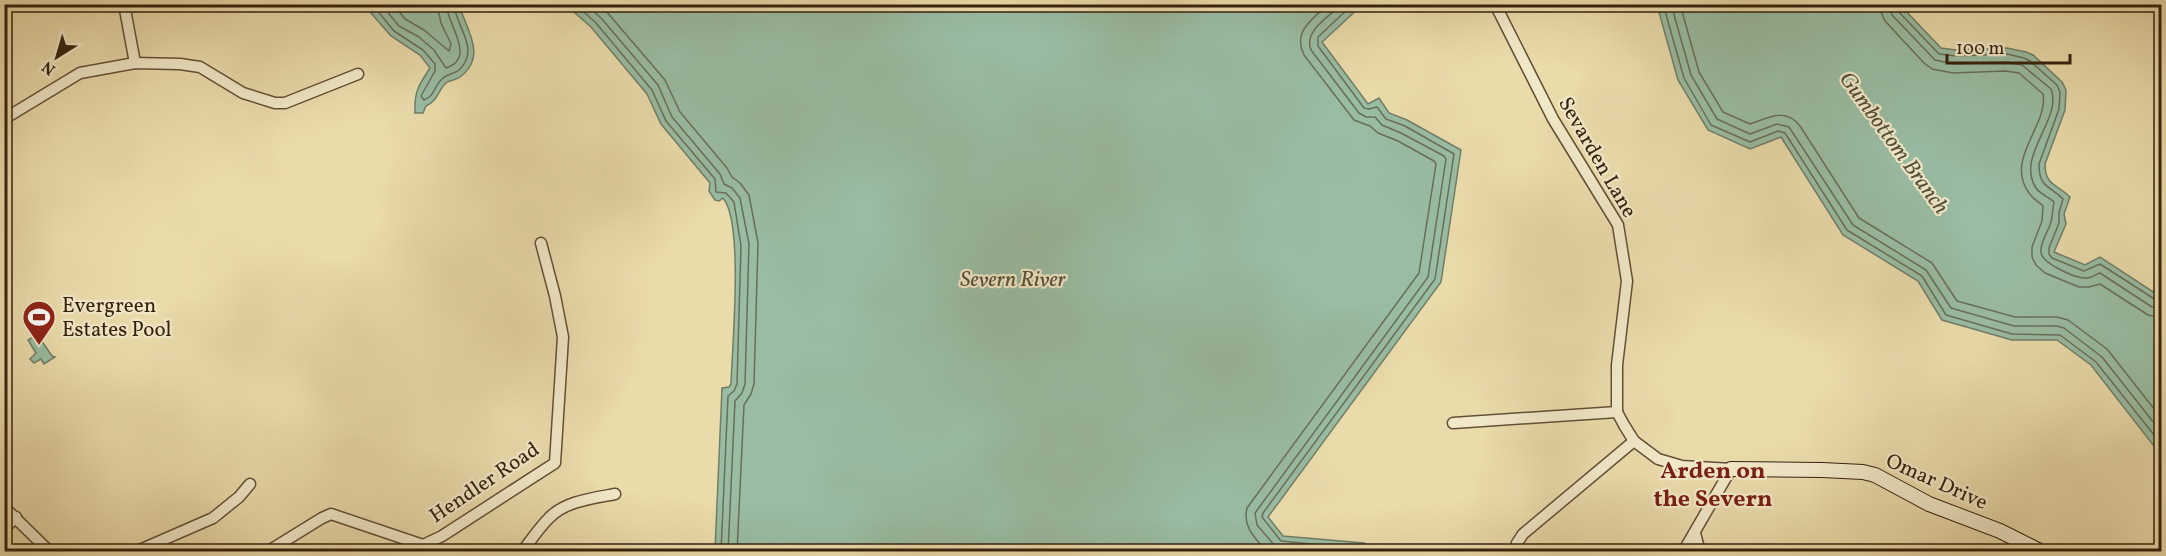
<svg xmlns="http://www.w3.org/2000/svg" width="2166" height="556" font-family="Vollkorn,serif">
<style>
.water{fill:#99bca3;stroke:#717e67;stroke-width:1.5}
.lines{fill:none;stroke-linecap:round;stroke-linejoin:round}
.shore{stroke:#686f58;stroke-width:1.5}
.street-casing{stroke:#635034;stroke-width:13}
.secondary-casing{stroke:#36220d;stroke-width:16}
.street{stroke:#f1e8c8;stroke-width:10}
.secondary{stroke:#f1e8c8;stroke-width:14}
.labels{text-anchor:middle;stroke-width:4.5;stroke-linejoin:round;paint-order:stroke}
.street-label{font-size:21px;fill:#36220d;stroke:#f1e8c8}
.poi-label{font-size:21px;fill:#36220d;stroke:#f1e8c8;text-anchor:start}
.water-label{font-size:22px;font-style:italic;fill:#54503a;stroke:#f1e8c8}
.quarter-label{font-size:24px;font-weight:bold;fill:#7a1f14;stroke:#f1e8c8}
</style>
<rect width="100%" height="100%" fill="#eadbab"/>
<filter id="stains"><feTurbulence type="fractalNoise" baseFrequency=".00333" numOctaves="4"/><feColorMatrix values="0 0 0 0 .2 0 0 0 0 .09 0 0 0 0 .02 0 0 0 .5 -.17"/></filter>
<radialGradient id="worn" r=".72"><stop offset=".6" stop-color="#630" stop-opacity="0"/><stop offset="1" stop-color="#630" stop-opacity=".3"/></radialGradient>
<!-- water -->
<g class="water">
<path d="M364 5H459C466 29 488 56 460 77 456 80 451 80 447 82 438 89 439 100 426 106L423 113H415C414 91 419 85 430 68L420 55 391 36Z"/>
<path d="M566 5H1362L1322 42 1368 104 1379 98 1389 113 1407 120 1461 150 1441 282 1268 517 1283 536 1364 543 1382 551H715L722 388 729 387 731 384C732 348 744 222 723 198L719 201 715 200 709 191 710 183 661 124 647 94 591 27Z"/>
<path d="M1657 5H1900L1941 48 1956 50 2007 48 2026 52 2033 55 2062 82 2066 90 2065 110 2045 164C2045 186 2057 184 2070 197L2064 214 2066 224 2054 252 2085 265 2100 257 2161 297V455L2091 365 2057 340H2012L1942 320 1918 281 1843 235 1781 137 1750 149 1708 130 1678 80Z"/>
<polygon points="40,333 39,337 52,356 55,357 44,364 41,359 34,363 30,359 36,353 28,340"/>
</g>
<g class="lines">
<!-- shore -->
<g class="shore">
<path d="M372 4 394 31 423 50 435 64V71L421 96 424 100C435 96 434 86 442 79 447 74 454 74 459 70 481 49 456 28 454 4"/>
<path d="M381 4 399 26 419 37 434 50 446 68C477 58 447 24 446 4"/>
<polyline points="393,4 405,19 424,30 449,51 451,44 441,23 437,4"/>
<polyline points="575,4 596,23 652,90 666,121 715,179 716,192 726,193 734,202 741,246 737,384 734,391 728,396 721,552"/>
<polyline points="586,4 601,18 658,85 672,117 720,174 724,184 732,188 740,198 749,244 745,384 742,393 735,401 728,552"/>
<polyline points="600,4 665,80 680,112 727,168 732,177 740,183 749,195 758,243 754,384 751,394 744,405 737,552"/>
<polyline points="1353,4 1318,37 1318,46 1364,108 1369,109 1377,107 1386,119 1405,126 1454,154 1435,279 1263,513 1262,517 1281,541 1362,549 1368,552"/>
<polyline points="1663,4 1684,78 1711,125 1750,142 1778,131 1785,133 1847,230 1922,276 1946,315 2012,334 2060,335 2096,362 2162,445"/>
<polyline points="1671,4 1691,75 1717,119 1750,134 1777,124 1789,127 1853,225 1926,270 1951,308 2014,326 2057,326 2064,328 2102,357 2162,433"/>
<path d="M1680 4 1699 72 1723 112 1750 124C1768 118 1785 107 1800 126L1859 218 1932 263 1957 301 2015 317H2057L2068 320 2107 349 2162 419"/>
<path d="M1880 4 1881 12 1885 21 1924 63 1932 69 1953 73 2005 71 2019 73 2043 94C2049 125 2004 159 2029 193 2033 199 2039 202 2043 206L2042 221 2032 247V257L2036 265 2045 273 2079 287H2089L2100 284 2148 315 2162 318"/>
<path d="M1889 4 1892 15 1935 60 1954 64 2006 62 2022 65 2051 89C2063 119 2015 156 2036 188 2040 194 2049 197 2054 202 2052 210 2053 218 2050 225 2047 233 2040 243 2041 252 2041 263 2076 279 2087 278 2092 278 2096 274 2100 273L2152 307 2162 309"/>
<path d="M1897 4 1898 11 1939 54 1956 56 2007 54 2024 58 2030 61 2057 85 2060 92 2059 109 2039 164C2039 188 2049 185 2063 199L2059 213V223L2049 248V254L2052 258 2084 271 2100 264 2156 300 2162 301"/>
<path d="M1267 552C1256 539 1242 527 1247 508L1419 273 1436 164 1434 161 1398 141 1378 133 1370 126 1354 120 1304 55C1292 32 1313 18 1329 4"/>
<path d="M1321 552 1276 547 1257 525 1255 513 1428 277 1446 159 1444 156 1401 133 1382 125 1375 117H1366L1359 113 1311 50C1303 31 1330 16 1342 4"/>
</g>
<defs>
<g id="street">
<polyline points="124,4 135,63"/>
<polyline points="1495,4 1553,119 1618,225 1627,281 1617,365 1617,412 1624,425 1634,441 1658,459 1682,466 1731,469 1683,552"/>
<polyline points="4,119 80,73 135,63 180,64 200,67 243,93 275,103 285,103 358,74"/>
<polyline points="1453,423 1617,412"/>
<polyline points="4,507 50,552"/>
<polyline points="4,529 16,517"/>
<polyline points="1695,533 1700,552"/>
<polyline points="135,552 213,518 239,497 250,484"/>
<polyline points="267,552 322,518 331,514 423,545 442,536 555,463 563,337 555,296 541,243"/>
<path d="M522 552C531 540 539 528 549 518 565 501 594 498 615 494"/>
<polyline points="1516,552 1517,543 1523,534 1634,441"/>
</g>
<polyline id="secondary" points="1731,469 1822,470 1863,472 1875,475 1929,504 2000,531 2042,552"/>
</defs>
<!-- street casing -->
<use href="#street" class="street-casing"/>
<!-- secondary casing -->
<use href="#secondary" class="secondary-casing"/>
<!-- street -->
<use href="#street" class="street"/>
<!-- secondary -->
<use href="#secondary" class="secondary"/>
</g>
<!-- icons -->
<defs>
<symbol id="stadium-pin" viewBox="-11 -11 22 30"><path d="M0 17L-7.5 6A9.5 9.5 0 1 1 7.5 6Z" fill="#8f2418" stroke="#f1e8c8"/><path d="M0-5a6.5 5 0 1 0 0 10a6.5 5 0 1 0 0-10ZM-3.5-1.8h7v3.6h-7Z" fill="#fff"/></symbol>
</defs>
<g fill-rule="evenodd">
<use href="#stadium-pin" x="20" y="298" width="38" height="52"/>
</g>
<g class="labels">
<!-- street labels -->
<g class="street-label">
<text transform="translate(1598 157) rotate(60)" y="7">Sevarden Lane</text>
<text transform="translate(1937 481) rotate(24)" y="7">Omar Drive</text>
<text transform="translate(484 482) rotate(-34)" y="7">Hendler Road</text>
</g>
<!-- poi labels -->
<g class="poi-label">
<text x="62" y="312">Evergreen<tspan x="62" dy="24">Estates Pool</tspan></text>
</g>
<!-- water labels -->
<g class="water-label">
<text transform="translate(1895 142) rotate(54)" y="8">Gumbottom Branch</text>
<text x="1013" y="286">Severn River</text>
</g>
<!-- quarter labels -->
<g class="quarter-label">
<text x="1713" y="478">Arden on<tspan x="1713" dy="28">the Severn</tspan></text>
</g>
</g>
<!-- margin -->
<rect width="2166" height="556" fill="none" stroke="#eadbab" stroke-width="24"/>
<rect x="6" y="6" width="2154" height="544" fill="none" stroke="#36220d" stroke-width="3"/>
<rect x="12" y="12" width="2142" height="532" fill="none" stroke="#36220d" stroke-width="1.5"/>
<!-- north arrow -->
<g transform="translate(57 57) rotate(217)" stroke="#f1e8c8" stroke-width="4.5" paint-order="stroke">
<path d="M0-4.5L10 22L0 15L-10 22Z" fill="#36220d"/>
<text y="-9" font-size="16" font-weight="bold" text-anchor="middle" fill="#36220d">N</text>
</g>
<!-- scale -->
<path d="M1947 54v9h123v-9" fill="none" stroke="#36220d" stroke-width="3"/>
<text x="1956" y="54" font-size="18" fill="#36220d" stroke="#f1e8c8" stroke-width="4.5" paint-order="stroke">100 m</text>
<rect width="100%" height="100%" filter="url(#stains)"/>
<rect width="100%" height="100%" fill="url(#worn)"/>
</svg>
